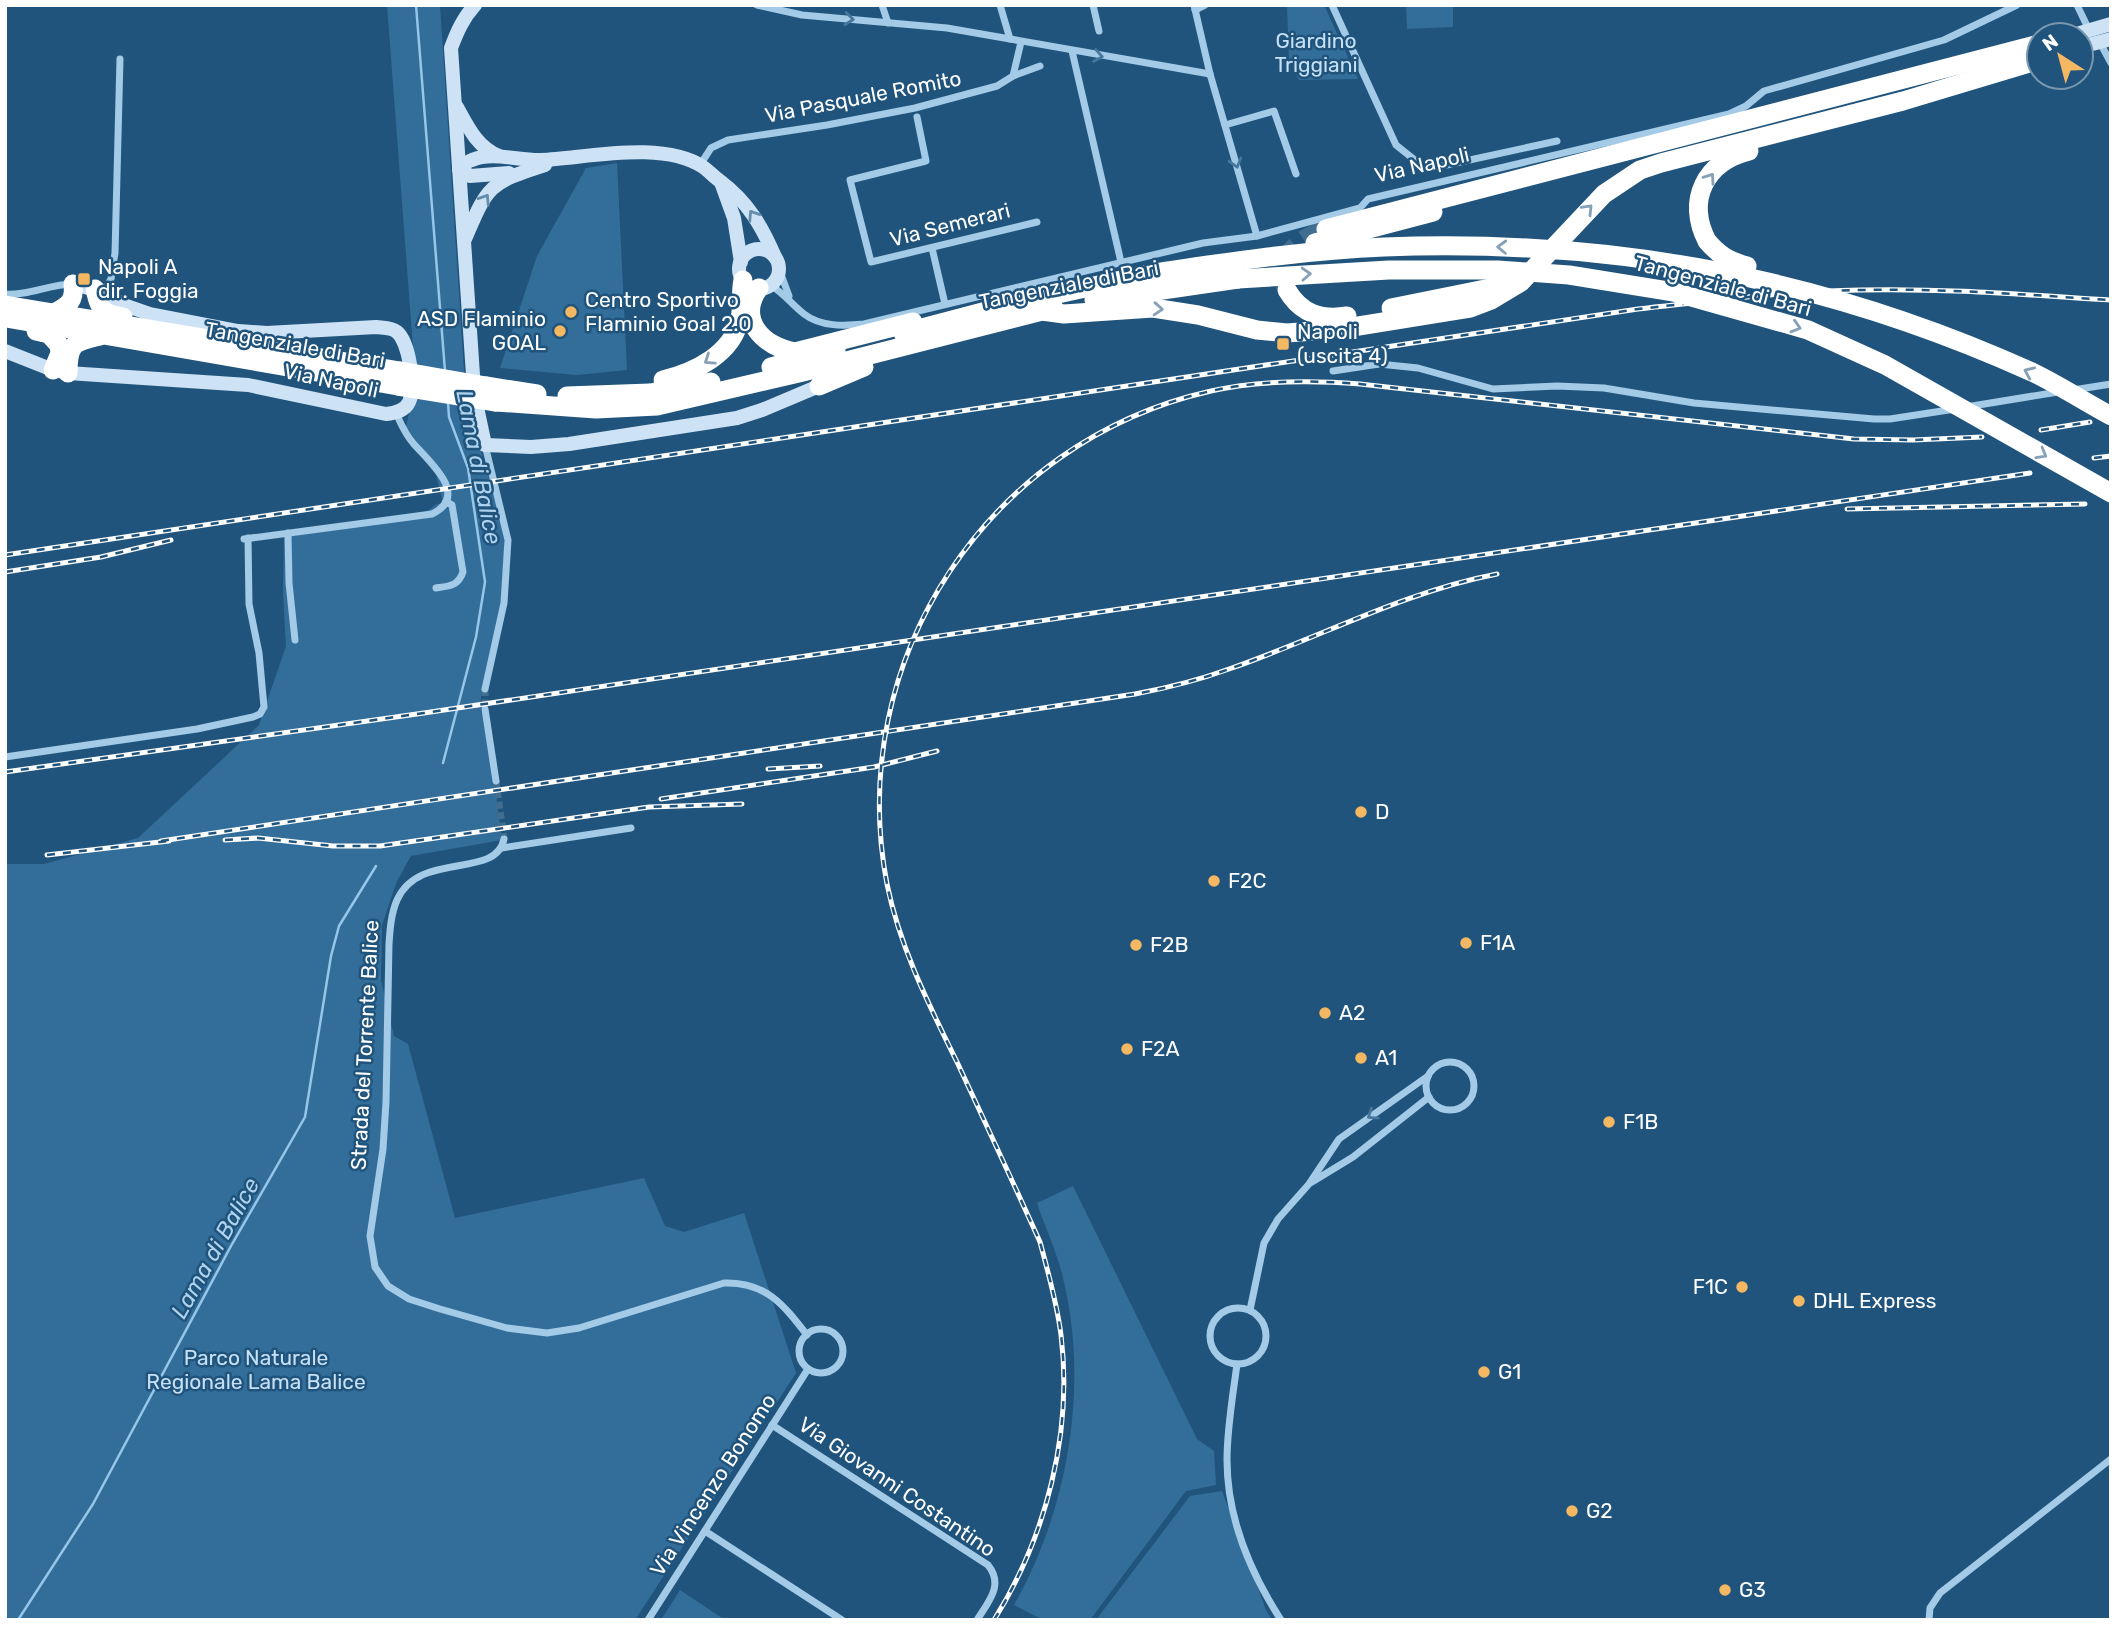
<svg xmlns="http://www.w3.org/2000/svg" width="2116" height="1625" font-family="Rubik,sans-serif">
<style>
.green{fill:#336e9a}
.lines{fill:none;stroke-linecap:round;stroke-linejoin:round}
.stream{stroke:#96c6e8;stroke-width:2.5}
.street-tunnel{stroke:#416e90;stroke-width:7;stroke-dasharray:7 3.5;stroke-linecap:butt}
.highway-tunnel{stroke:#416e90;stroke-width:19;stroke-dasharray:19 10;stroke-linecap:butt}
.street{stroke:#a3cae6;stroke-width:7}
.secondary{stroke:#cde3f5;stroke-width:14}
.highway{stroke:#fff;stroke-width:19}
.rail-casing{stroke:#fff;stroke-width:5}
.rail{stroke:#20547c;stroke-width:2.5;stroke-dasharray:8;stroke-linecap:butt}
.highway-bridge{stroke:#fff;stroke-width:19}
.oneway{stroke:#47779c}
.oneway2{stroke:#84a1b7}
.oneway3{stroke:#658dac}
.poi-dot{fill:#f4b863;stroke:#20547c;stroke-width:2.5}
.labels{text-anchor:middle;stroke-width:5;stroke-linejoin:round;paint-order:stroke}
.park-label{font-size:21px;fill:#c6e1f5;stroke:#20547c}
.street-label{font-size:21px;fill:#fff;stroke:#20547c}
.poi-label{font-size:21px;fill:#fff;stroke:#20547c;text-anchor:start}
.water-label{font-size:23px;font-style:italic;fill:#aed3ee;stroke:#20547c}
</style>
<rect width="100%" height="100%" fill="#20547c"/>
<!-- green -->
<g class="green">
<polygon points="387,5 440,5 466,401 503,526 506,576 496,652 481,697 481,710 494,757 495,788 502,840 411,856 397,881 382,925 381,980 394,1036 408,1044 455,1218 644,1178 665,1226 684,1232 744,1213 796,1373 635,1620 5,1620 5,864 44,864 138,838 259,725 286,646 283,593 284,534 423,514 437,504 443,503 436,475 404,435 410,409 414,360"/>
<polygon points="1287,5 1324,5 1358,79 1299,80 1289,60"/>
<polygon points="1406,5 1453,5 1453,27 1407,29"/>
<polygon points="617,163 627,370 577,375 500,368 537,256 586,168"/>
<path d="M1073 1186 1197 1439 1214 1451 1216 1485 1186 1491 1090 1620H1043L1014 1605C1069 1508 1090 1383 1062 1274 1056 1250 1045 1227 1037 1203Z"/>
<polygon points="1222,1491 1266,1610 1272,1620 1096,1620 1190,1496"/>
<polygon points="680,1590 725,1620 661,1620"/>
</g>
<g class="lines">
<!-- stream -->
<g class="stream">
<polyline points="416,5 445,371"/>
<polyline points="443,763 476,637 485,582 468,468 449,417 448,402"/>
<polyline points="18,1620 93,1504 231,1246 305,1117 331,956 339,926 376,866"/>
</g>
<!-- street-tunnel -->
<g class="street-tunnel">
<polyline points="485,689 485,709"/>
<polyline points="496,781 504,839"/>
</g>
<!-- highway-tunnel -->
<path class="highway-tunnel" d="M1287 290C1275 256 1297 240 1326 229"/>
<!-- street -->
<g class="street">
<polyline points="757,5 802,15 947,28 1210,74"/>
<polyline points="882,5 888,23"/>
<polyline points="1000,5 1010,39"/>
<polyline points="1093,5 1099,31"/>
<polyline points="1194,5 1210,74 1257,236"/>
<polyline points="1332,5 1396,145 1416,161 1429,166 1442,166 1557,141"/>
<polyline points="2077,5 2089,30"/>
<polyline points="1195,10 1205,5"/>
<polyline points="2099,41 2111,63"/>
<polyline points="1072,51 1121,262"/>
<polyline points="1013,76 1021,42"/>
<polyline points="917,117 926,161 850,180 871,262 1037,222"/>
<polyline points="1225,125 1274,111 1296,174"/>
<polyline points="700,165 711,148 728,140 827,125 915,108 997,86 1013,76 1040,66"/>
<polyline points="932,248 945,304"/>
<polyline points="779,269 789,296"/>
<path d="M770 285C784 293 792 305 804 314 821 327 844 326 864 324L1203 243 1257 236 1360 208 1368 199 1729 114 1746 106 1764 91 1944 40 2017 5"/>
<polyline points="104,292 111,279 115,253 120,59"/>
<path d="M5 294C28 296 50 284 73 284"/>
<polyline points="1333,371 1379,364 1418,368 1493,389 1557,386 1604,388 1694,403 1874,419 1890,419 1955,409"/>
<polyline points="2073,390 2111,384"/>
<polyline points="1966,407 2058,392"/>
<polyline points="288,533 289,583 295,640"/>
<path d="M244 539 432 514C471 495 428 461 413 443 405 434 401 424 396 413"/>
<path d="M436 588C450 586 458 586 463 572L452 505 446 502"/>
<polyline points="485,689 504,603 508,540 485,445"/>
<polyline points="485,709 496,781"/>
<polyline points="5,757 197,729 253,717 260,714 264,707 259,653 249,604 248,538"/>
<path d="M504 839C496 880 419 850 397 900 391 914 390 929 389 944L386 1102 383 1149 370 1236 375 1267 388 1286 409 1299 440 1309 507 1328 547 1333 579 1328 724 1283C766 1282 783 1304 807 1335"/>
<polyline points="502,848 631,828"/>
<circle cx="1450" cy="1086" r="24"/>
<polyline points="1312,1182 1353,1157 1429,1097"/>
<circle cx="1238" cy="1336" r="28"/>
<polyline points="1250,1310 1264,1243 1278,1219 1309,1184 1339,1139 1428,1076"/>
<circle cx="821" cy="1351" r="22"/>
<path d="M1237 1364C1233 1395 1227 1428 1227 1460 1227 1518 1250 1572 1281 1620"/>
<path d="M772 1425 988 1565C1004 1585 989 1601 977 1620"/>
<polyline points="705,1531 842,1620"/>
<polyline points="648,1620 808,1369"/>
<polyline points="1929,1620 1930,1608 1940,1593 2111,1459"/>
</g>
<!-- secondary -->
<g class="secondary">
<path d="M475 5C463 18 457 32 451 48L473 375 478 412 485 445 531 447 569 444 737 418 762 410 819 386"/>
<polyline points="2073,35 2111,24"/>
<polyline points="2081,47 2111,39"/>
<path d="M457 107C468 127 477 147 499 156"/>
<path d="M459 169C463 166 467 161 472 160 492 151 520 161 541 160 587 158 662 140 703 167 709 171 714 177 720 181 747 201 762 226 775 257"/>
<polyline points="459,169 470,176 509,173"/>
<polyline points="721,182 734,218 741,262"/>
<path d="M465 239C488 185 489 183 545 165"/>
<circle cx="759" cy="269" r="20"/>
<path d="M5 351 53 370 68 373 248 385 386 414C395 413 405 411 409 402 416 387 409 342 397 332 391 327 383 328 376 327L267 333 238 331 150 314 124 305 104 292 73 284"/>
</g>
<!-- highway -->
<g class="highway">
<polyline points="1326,229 2039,44"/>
<path d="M1707 241C1686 200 1705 162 1749 151"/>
<path d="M759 288C736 320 764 347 795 352L913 322"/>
<path d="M95 289C100 310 101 313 123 317"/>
<path d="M1287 290C1301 314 1321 320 1347 316"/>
<polyline points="1094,300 1238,279"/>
<polyline points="5,305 400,371"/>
<polyline points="1391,308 1505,285"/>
<polyline points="1042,311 1064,314 1153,308 1198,315 1257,330 1287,333 1340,329 1470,308 1491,300 1521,282 1604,194 1640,170 1661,163 1903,101 2039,60"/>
<path d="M54 313C69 305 75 301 73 284"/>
<polyline points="6,318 398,386"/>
<polyline points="36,331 49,334 59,345 60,353 53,370"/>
<polyline points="903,333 1017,303 1153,273"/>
<polyline points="771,367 836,350"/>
<path d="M68 373C68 344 73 342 100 336"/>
<path d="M663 380C695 372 733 354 740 318 743 306 740 293 743 280"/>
<polyline points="486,386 537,394"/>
<polyline points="819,386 864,367"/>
<polyline points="567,396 650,393 711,382"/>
<polyline points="496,402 596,409 657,406 803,372 1054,308"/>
</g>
<defs>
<g id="rail">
<polyline points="2041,430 2090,422"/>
<polyline points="2094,458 2111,456"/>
<polyline points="1847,509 2085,504"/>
<path d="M5 555 1638 309C1712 301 1786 291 1861 290 1944 288 2028 295 2111 300"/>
<polyline points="5,572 101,557 171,540"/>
<polyline points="768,769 820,766"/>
<polyline points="5,772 424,713 2030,473"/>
<polyline points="661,799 874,767 937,751"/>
<polyline points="225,840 258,838 333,846 380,846 649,807 742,804"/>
<path d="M161 841 1135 694C1167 688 1199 680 1229 669 1319 638 1403 592 1497 574"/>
<polyline points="47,855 169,841"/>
<path d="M994 1620C1046 1537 1073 1433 1061 1335 1057 1303 1048 1272 1040 1242 1013 1182 985 1122 957 1062 929 1005 900 948 887 884 844 660 988 441 1211 391 1260 380 1310 380 1360 384L1854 439 1913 440 1982 437"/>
</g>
</defs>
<!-- rail casing -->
<use href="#rail" class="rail-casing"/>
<!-- rail -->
<use href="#rail" class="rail"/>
<!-- highway-bridge -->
<g class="highway-bridge">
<path d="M1707 241C1719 255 1728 261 1747 266"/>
<polyline points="1315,243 1433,212"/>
<path d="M1153 273C1229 262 1307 250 1384 247 1612 238 1824 278 2032 372 2059 385 2085 402 2111 416"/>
<polyline points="1238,279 1389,270 1498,270 1569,275 1674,292 1808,330 1885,365 2111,493"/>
<polyline points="400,371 486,386"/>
<polyline points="398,386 496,402"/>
</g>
</g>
<!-- one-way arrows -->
<defs><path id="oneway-chevron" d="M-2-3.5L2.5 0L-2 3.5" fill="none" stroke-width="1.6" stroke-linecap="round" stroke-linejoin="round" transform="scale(1.75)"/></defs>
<g class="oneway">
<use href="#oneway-chevron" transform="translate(849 19) rotate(6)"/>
<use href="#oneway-chevron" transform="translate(1098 56) rotate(10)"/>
<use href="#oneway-chevron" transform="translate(1236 163) rotate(74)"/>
<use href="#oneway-chevron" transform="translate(1372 1115) rotate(146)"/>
</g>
<g class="oneway2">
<use href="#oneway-chevron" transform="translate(1710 178) rotate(-55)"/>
<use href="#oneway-chevron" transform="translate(1588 209) rotate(-46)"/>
<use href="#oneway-chevron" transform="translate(1502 247) rotate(-178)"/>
<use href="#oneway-chevron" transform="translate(1306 274) rotate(-3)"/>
<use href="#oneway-chevron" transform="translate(1158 309) rotate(4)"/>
<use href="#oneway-chevron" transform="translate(1796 327) rotate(17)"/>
<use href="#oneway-chevron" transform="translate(709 360) rotate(146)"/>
<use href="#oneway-chevron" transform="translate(2029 372) rotate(-156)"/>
<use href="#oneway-chevron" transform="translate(2042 454) rotate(30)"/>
</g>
<g class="oneway3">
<use href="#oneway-chevron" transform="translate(485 199) rotate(-57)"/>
<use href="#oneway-chevron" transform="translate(753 215) rotate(-123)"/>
</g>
<!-- markers -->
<g class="poi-dot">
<rect x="77" y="272" width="14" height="14" rx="3.5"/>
<circle cx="571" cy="312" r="7"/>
<circle cx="560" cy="331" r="7"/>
<rect x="1276" y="337" width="14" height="14" rx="3.5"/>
<circle cx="1361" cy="812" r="7"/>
<circle cx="1214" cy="881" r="7"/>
<circle cx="1466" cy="943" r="7"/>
<circle cx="1136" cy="945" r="7"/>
<circle cx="1325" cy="1013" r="7"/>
<circle cx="1127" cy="1049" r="7"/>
<circle cx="1361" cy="1058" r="7"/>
<circle cx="1609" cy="1122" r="7"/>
<circle cx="1742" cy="1287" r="7"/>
<circle cx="1799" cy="1301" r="7"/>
<circle cx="1484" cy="1372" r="7"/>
<circle cx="1572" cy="1511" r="7"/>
<circle cx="1725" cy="1590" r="7"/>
</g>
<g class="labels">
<!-- park labels -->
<g class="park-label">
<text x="1316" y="48">Giardino<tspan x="1316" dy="24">Triggiani</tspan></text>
<text x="256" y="1365">Parco Naturale<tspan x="256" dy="24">Regionale Lama Balice</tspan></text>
</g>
<!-- street labels -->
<g class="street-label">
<text transform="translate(863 97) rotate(-11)" y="7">Via Pasquale Romito</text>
<text transform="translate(1422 165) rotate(-13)" y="7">Via Napoli</text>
<text transform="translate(950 225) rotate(-14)" y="7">Via Semerari</text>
<text transform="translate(1069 285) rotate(-11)" y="7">Tangenziale di Bari</text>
<text transform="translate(1723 286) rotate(15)" y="7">Tangenziale di Bari</text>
<text transform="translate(295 345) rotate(10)" y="7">Tangenziale di Bari</text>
<text transform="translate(331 381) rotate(12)" y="7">Via Napoli</text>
<text transform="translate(365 1045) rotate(-87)" y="7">Strada del Torrente Balice</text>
<text transform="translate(713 1485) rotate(-57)" y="7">Via Vincenzo Bonomo</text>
<text transform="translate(897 1487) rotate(34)" y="7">Via Giovanni Costantino</text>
</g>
<!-- poi labels -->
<g class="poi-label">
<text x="98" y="274">Napoli A<tspan x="98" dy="24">dir. Foggia</tspan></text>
<text x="585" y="307">Centro Sportivo<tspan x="585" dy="24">Flaminio Goal 2.0</tspan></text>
<text x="546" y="326" text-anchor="end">ASD Flaminio<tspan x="546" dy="24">GOAL</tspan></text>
<text x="1297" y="339">Napoli<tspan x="1297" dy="24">(uscita 4)</tspan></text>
<text x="1375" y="819">D</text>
<text x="1228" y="888">F2C</text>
<text x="1480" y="950">F1A</text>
<text x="1150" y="952">F2B</text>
<text x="1339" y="1020">A2</text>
<text x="1141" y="1056">F2A</text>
<text x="1375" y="1065">A1</text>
<text x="1623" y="1129">F1B</text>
<text x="1728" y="1294" text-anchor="end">F1C</text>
<text x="1813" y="1308">DHL Express</text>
<text x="1498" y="1379">G1</text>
<text x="1586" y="1518">G2</text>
<text x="1739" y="1597">G3</text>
</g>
<!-- water labels -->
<g class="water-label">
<text transform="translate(479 467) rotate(79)" y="8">Lama di Balice</text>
<text transform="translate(215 1248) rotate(-61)" y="8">Lama di Balice</text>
</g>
</g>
<!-- border -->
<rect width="2116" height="1625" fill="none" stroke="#ffffff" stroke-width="14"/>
<!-- north arrow -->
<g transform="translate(2060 56) rotate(324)"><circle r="33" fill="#20547c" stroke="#7998b0" stroke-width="2"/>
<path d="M0-5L12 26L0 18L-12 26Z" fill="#f4b863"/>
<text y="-10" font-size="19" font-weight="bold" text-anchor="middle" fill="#ffffff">N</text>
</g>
</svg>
